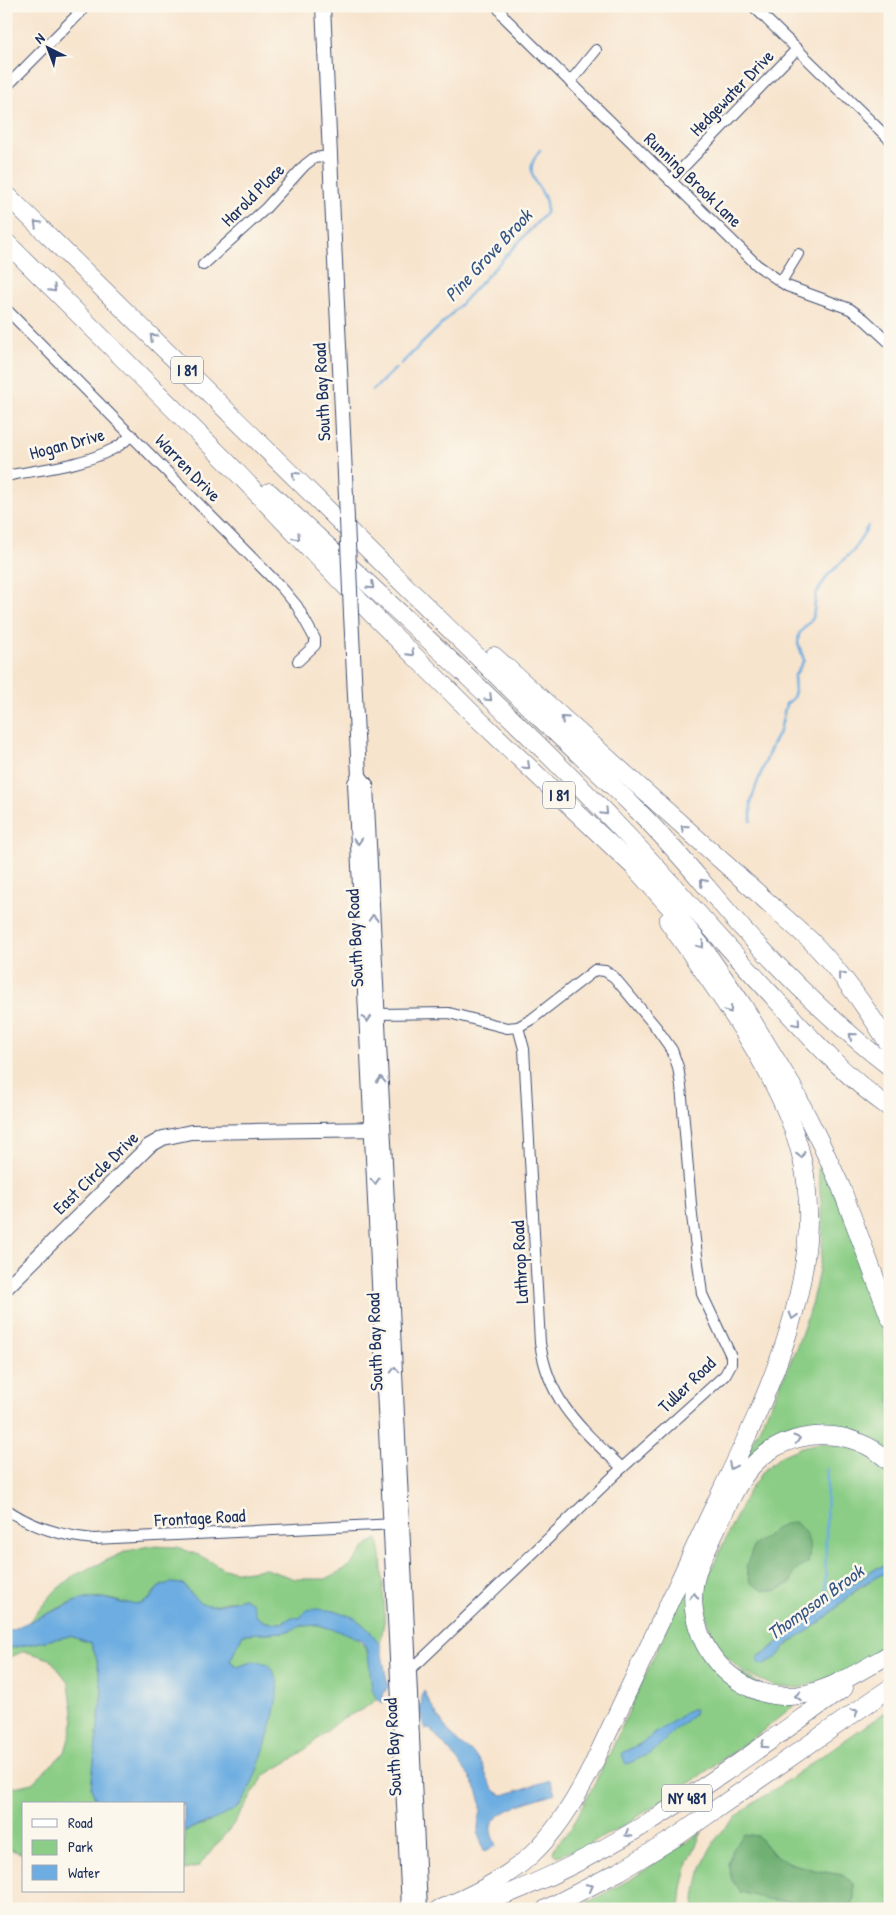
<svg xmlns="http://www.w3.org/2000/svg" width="896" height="1915" font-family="'Patrick Hand',sans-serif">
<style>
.green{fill:#8bcd86;stroke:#537e72;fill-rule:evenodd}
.forest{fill:#70b073;stroke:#467068}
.water{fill:#6dade1;stroke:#446ea0}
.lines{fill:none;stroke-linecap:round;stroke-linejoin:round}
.stream{stroke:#6dade1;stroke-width:2.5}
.street-casing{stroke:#3c4a6f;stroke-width:12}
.secondary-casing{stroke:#3c4a6f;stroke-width:16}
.highway-casing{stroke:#3c4a6f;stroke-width:19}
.street{stroke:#fff;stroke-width:10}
.secondary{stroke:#fff;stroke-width:14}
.highway{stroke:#fff;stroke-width:18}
.secondary-bridge-casing{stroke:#3c4a6f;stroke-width:16;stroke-linecap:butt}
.secondary-bridge{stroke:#fff;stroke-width:14}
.oneway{stroke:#8d97ae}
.labels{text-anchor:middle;stroke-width:5;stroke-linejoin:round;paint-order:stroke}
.shield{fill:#fbf7ec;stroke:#5e6b89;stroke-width:1}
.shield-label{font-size:16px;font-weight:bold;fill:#1b2f5e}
.street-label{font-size:18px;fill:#1b2f5e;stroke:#fbf7ec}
.water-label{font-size:19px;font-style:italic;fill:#345585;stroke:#fbf7ec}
</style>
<rect width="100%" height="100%" fill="#fbf7ec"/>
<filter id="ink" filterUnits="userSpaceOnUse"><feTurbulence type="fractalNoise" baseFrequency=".02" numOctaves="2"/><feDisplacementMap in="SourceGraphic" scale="10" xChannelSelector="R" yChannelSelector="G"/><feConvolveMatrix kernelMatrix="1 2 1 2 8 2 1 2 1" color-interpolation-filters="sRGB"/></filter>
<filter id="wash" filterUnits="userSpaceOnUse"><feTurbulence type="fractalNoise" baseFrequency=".0096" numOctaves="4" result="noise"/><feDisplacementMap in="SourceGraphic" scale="20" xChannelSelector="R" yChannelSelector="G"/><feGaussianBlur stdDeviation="1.12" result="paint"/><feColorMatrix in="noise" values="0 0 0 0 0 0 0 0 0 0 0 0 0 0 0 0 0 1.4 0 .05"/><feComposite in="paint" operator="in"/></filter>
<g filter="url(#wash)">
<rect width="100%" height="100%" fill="#f7e4cd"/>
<!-- green -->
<g class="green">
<path d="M820 1163 854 1238 884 1335 890 1362V1455L855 1431 830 1428 749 1456 747 1453C780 1385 815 1322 822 1246 824 1221 820 1195 818 1170Z"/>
<path d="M819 1443C850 1444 864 1451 890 1468V1559L886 1565 872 1570 863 1578 841 1591 808 1619 803 1621 799 1626 790 1631 774 1646 758 1657 776 1658C790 1639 806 1633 824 1619 847 1599 861 1583 890 1570V1642L843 1674 799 1688 774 1686 745 1673 728 1658 715 1640 708 1623 705 1605V1588L711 1570 747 1494 762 1472 781 1456 802 1447Z"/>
<path d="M378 1539 381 1555 385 1617 380 1644 368 1629 292 1617 282 1623 265 1622 256 1616 252 1603 244 1598 209 1606 199 1603 183 1584C174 1583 164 1582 157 1589 151 1594 150 1602 141 1604 128 1607 116 1599 103 1598 77 1595 51 1613 28 1623L55 1591 73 1576 127 1551 149 1546 177 1547 201 1556 224 1569 242 1572 266 1569 295 1579H326L350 1566 368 1544Z"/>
<path d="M688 1581 703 1651 793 1703V1706L765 1729 687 1785 620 1828 583 1847 557 1856 553 1853 554 1848 572 1827 611 1751ZM691 1709 694 1714 676 1729 653 1752 627 1764 622 1753 640 1744Z"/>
<path d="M319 1625C352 1635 367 1633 371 1672 372 1683 373 1690 377 1699L362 1710 343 1718 297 1756 265 1775 232 1826 198 1867 184 1870V1831L210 1822 254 1661 238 1667 230 1661 243 1634 285 1632 301 1626Z"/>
<polygon points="70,1636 91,1643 97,1660 102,1691 91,1788 98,1804 24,1804 24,1854 6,1848 6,1789 32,1783 65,1752 74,1721 69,1683 50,1659 24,1651 6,1659 6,1649"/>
<path d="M890 1709V1909H849L854 1900 842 1875C818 1871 790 1868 771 1851 766 1847 762 1841 758 1836L766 1899 789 1902 803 1909H694C696 1882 703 1856 720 1834 735 1815 757 1801 776 1788 814 1761 852 1735 890 1709Z"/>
<polygon points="702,1832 688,1863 682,1888 680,1909 575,1909 633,1878"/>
</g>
<!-- forest -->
<g class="forest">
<path d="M795 1522C810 1535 811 1544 808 1563L794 1571 791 1583 777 1590H762L750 1582 746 1567 754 1545 781 1525Z"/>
<polygon points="744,1834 758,1836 770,1851 789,1863 815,1870 842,1875 854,1884 854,1900 849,1909 803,1909 789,1902 766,1899 740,1892 732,1880 728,1864 732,1851"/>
</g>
<!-- water -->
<g class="water">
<path d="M890 1559V1570L860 1586 823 1620 801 1636 791 1641 776 1658 762 1665 758 1663V1657C766 1651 780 1645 782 1635L799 1626 803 1621 808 1619 841 1591 863 1578 872 1570 886 1565Z"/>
<path d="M169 1583 183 1584C204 1613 212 1607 244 1598L252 1603 256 1616 265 1622 282 1623 292 1617 300 1618 306 1610 315 1609 337 1611 355 1618 368 1629 380 1644 388 1686 383 1695V1703L377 1699 372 1689 368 1652 362 1640 348 1634 319 1625 301 1626 285 1632 243 1634 230 1661 238 1667 254 1661 268 1664C270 1668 276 1675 277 1680 282 1701 254 1789 240 1805 230 1815 197 1826 184 1831V1804H98L91 1788 102 1691 97 1660 91 1643 70 1636 6 1649V1632L79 1600 103 1598 122 1603 141 1604 150 1599 158 1588Z"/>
<path d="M424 1691C433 1710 444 1728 459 1743 465 1748 473 1752 478 1758 487 1769 487 1792 504 1795L550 1780 555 1793C541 1798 493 1810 491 1827 490 1833 494 1840 496 1846L484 1851C482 1844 478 1836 478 1829 478 1821 482 1813 481 1806 480 1781 449 1752 434 1733L430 1729H425C422 1723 422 1716 419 1710L422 1702 421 1697Z"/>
<polygon points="691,1709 695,1709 694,1714 676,1729 653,1752 627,1764 625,1763 622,1753 640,1744"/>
</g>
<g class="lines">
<!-- stream -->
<g class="stream">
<path d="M401 364 445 321 546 213C551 186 516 180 540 150"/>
<polyline points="373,390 396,368"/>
<polyline points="751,821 751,802 756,786 772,745 780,731 786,704 793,698 795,691 794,677 804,660 798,643 799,634 813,618 816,594 828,575 854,550 868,526"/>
<polyline points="825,1608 827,1469"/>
</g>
</g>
</g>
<g filter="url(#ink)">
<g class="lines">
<defs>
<g id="street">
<polyline points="72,6 80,13"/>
<polyline points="497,6 505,18 757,265 787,286 850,309 864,319 890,343"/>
<polyline points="753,6 890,140"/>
<polyline points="570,82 596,50"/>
<polyline points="6,87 86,6"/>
<polyline points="670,181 797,49"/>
<polyline points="203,265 265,209 305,165 314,158 329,156"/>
<polyline points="781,282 798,254"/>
<polyline points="6,309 282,588 297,606 315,639 315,645 298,661"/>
<path d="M6 476C41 469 81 466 113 449 120 446 126 440 132 435"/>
<polyline points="378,1014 449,1013 507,1028 518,1027 532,1019 595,970 605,971 614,977 655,1026 672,1050 678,1067 681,1086 692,1216 702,1294 731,1356 731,1364 725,1375 622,1468 419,1662 409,1669 404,1670"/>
<path d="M518 1027 524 1049 540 1343C549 1403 581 1428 622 1468"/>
<path d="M6 1509C33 1528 62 1536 94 1539L396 1524"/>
</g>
<g id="secondary">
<polyline points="323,6 346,496"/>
<polyline points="351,614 359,776 355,783 409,1909"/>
<polyline points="359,776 366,785 388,1222 420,1909"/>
<polyline points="6,1288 149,1146 163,1138 191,1132 382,1129"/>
</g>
<g id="highway">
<path d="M6 194C185 369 364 543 541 719 573 749 605 778 636 809 675 847 708 890 744 930 789 979 837 1026 890 1067"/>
<polyline points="6,242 228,463 371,613 473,714 633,866 675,913 706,952 742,1004 792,1086 821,1144 841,1187 890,1318"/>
<path d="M269 492C389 603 510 712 622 830 672 883 720 939 770 993 807 1034 844 1076 890 1108"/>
<path d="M494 656 811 941C842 973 867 1008 890 1046"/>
<path d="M890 1462C851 1426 791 1426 753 1465 738 1481 729 1503 719 1523 712 1539 703 1555 697 1572 686 1608 700 1651 730 1675 786 1720 838 1684 890 1654"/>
<path d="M439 1909C519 1877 554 1844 592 1767 629 1689 665 1612 701 1534 752 1424 831 1285 802 1159 783 1077 716 990 668 921"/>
<path d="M466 1909C607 1864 725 1772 844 1688"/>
<polyline points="546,1909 620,1871 676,1837 890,1688"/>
</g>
</defs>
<!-- street casing -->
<use href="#street" class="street-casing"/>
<!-- secondary casing -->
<use href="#secondary" class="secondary-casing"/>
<!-- highway casing -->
<use href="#highway" class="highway-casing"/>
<!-- street -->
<use href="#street" class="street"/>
<!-- secondary -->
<use href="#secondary" class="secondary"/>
<!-- highway -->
<use href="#highway" class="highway"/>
<defs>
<polyline id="secondary-bridge" points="346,496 351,614"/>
</defs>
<!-- secondary-bridge casing -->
<use href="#secondary-bridge" class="secondary-bridge-casing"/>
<!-- secondary-bridge -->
<use href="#secondary-bridge" class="secondary-bridge"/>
</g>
<!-- one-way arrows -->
<defs><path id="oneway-chevron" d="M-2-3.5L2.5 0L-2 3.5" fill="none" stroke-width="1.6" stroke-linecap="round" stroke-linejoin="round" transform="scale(1.25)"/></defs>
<g class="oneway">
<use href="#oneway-chevron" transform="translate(37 224) rotate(-136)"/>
<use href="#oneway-chevron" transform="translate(53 289) rotate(45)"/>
<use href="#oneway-chevron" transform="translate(153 337) rotate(-136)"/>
<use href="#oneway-chevron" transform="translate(295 475) rotate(-136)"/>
<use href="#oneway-chevron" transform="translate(297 537) rotate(46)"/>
<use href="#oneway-chevron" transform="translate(371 586) rotate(43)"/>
<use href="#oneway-chevron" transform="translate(411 653) rotate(45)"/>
<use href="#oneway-chevron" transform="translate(489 698) rotate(44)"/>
<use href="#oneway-chevron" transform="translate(564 719) rotate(-138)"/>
<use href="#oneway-chevron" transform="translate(527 766) rotate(43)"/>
<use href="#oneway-chevron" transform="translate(605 812) rotate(46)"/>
<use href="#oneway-chevron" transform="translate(684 828) rotate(-139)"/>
<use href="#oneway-chevron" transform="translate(358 841) rotate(87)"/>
<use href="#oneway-chevron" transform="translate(703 882) rotate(-131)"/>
<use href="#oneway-chevron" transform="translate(373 918) rotate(-93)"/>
<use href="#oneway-chevron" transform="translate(701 945) rotate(53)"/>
<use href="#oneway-chevron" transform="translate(841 975) rotate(-129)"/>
<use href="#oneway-chevron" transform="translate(729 1010) rotate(57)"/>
<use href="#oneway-chevron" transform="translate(367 1019) rotate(87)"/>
<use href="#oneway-chevron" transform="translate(797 1023) rotate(49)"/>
<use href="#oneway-chevron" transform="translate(852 1036) rotate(-139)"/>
<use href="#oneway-chevron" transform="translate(381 1080) rotate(-92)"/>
<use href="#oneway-chevron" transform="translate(801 1155) rotate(76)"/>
<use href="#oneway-chevron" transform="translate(375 1181) rotate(87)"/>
<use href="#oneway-chevron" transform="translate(793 1316) rotate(107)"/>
<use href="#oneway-chevron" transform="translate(395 1370) rotate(-92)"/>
<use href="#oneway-chevron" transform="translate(797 1439) rotate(-16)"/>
<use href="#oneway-chevron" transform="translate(732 1466) rotate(115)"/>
<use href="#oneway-chevron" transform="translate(694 1596) rotate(-89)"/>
<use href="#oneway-chevron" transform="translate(798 1696) rotate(176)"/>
<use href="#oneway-chevron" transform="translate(855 1712) rotate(-35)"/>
<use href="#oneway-chevron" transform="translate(764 1745) rotate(145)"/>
<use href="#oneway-chevron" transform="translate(628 1834) rotate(149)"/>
<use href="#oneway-chevron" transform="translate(590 1887) rotate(-28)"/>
</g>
</g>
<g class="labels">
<!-- shield labels -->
<g class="shield">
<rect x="171" y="356.5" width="32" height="27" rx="4"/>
<rect x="543" y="781.5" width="32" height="27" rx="4"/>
<rect x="662" y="1784.5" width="50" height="27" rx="4"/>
</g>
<g class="shield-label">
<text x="187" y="376">I 81</text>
<text x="559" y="801">I 81</text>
<text x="687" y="1804">NY 481</text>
</g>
<!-- street labels -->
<g class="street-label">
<text transform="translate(732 93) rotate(-46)" y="6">Hedgewater Drive</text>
<text transform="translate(693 180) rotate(44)" y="6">Running Brook Lane</text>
<text transform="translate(253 195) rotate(-45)" y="6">Harold Place</text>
<text transform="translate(322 392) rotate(-93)" y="6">South Bay Road</text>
<text transform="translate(67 444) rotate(-15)" y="6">Hogan Drive</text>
<text transform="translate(188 468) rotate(46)" y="6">Warren Drive</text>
<text transform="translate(355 938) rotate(-93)" y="6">South Bay Road</text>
<text transform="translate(96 1173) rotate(-44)" y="6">East Circle Drive</text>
<text transform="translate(520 1262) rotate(-93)" y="6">Lathrop Road</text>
<text transform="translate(375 1342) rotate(-92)" y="6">South Bay Road</text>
<text transform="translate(687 1385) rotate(-44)" y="6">Tuller Road</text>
<text transform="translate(200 1518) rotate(-3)" y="6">Frontage Road</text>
<text transform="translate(393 1747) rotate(-93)" y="6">South Bay Road</text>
</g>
<!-- water labels -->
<g class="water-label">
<text transform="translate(488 255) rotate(-47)" y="7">Pine Grove Brook</text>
<text transform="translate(815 1602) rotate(-36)" y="7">Thompson Brook</text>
</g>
</g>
<!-- margin -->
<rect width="896" height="1915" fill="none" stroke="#fbf7ec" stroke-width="25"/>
<!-- legend -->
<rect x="22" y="1802" width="162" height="90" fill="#fbf7ec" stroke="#a1a7b3"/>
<rect x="32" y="1819" width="25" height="8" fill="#ffffff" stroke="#a1a7b3"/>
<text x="68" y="1828" font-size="15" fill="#1b2f5e">Road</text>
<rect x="32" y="1840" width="25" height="15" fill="#8bcd86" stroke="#a1a7b3"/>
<text x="68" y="1852" font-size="15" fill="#1b2f5e">Park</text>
<rect x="32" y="1865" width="25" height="15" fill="#6dade1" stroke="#a1a7b3"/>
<text x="68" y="1878" font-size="15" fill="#1b2f5e">Water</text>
<!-- north arrow -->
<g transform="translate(48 48) rotate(318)" stroke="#fbf7ec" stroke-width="4" paint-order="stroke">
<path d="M0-4L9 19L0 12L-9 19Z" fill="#1b2f5e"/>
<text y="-8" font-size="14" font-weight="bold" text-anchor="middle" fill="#1b2f5e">N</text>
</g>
</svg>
